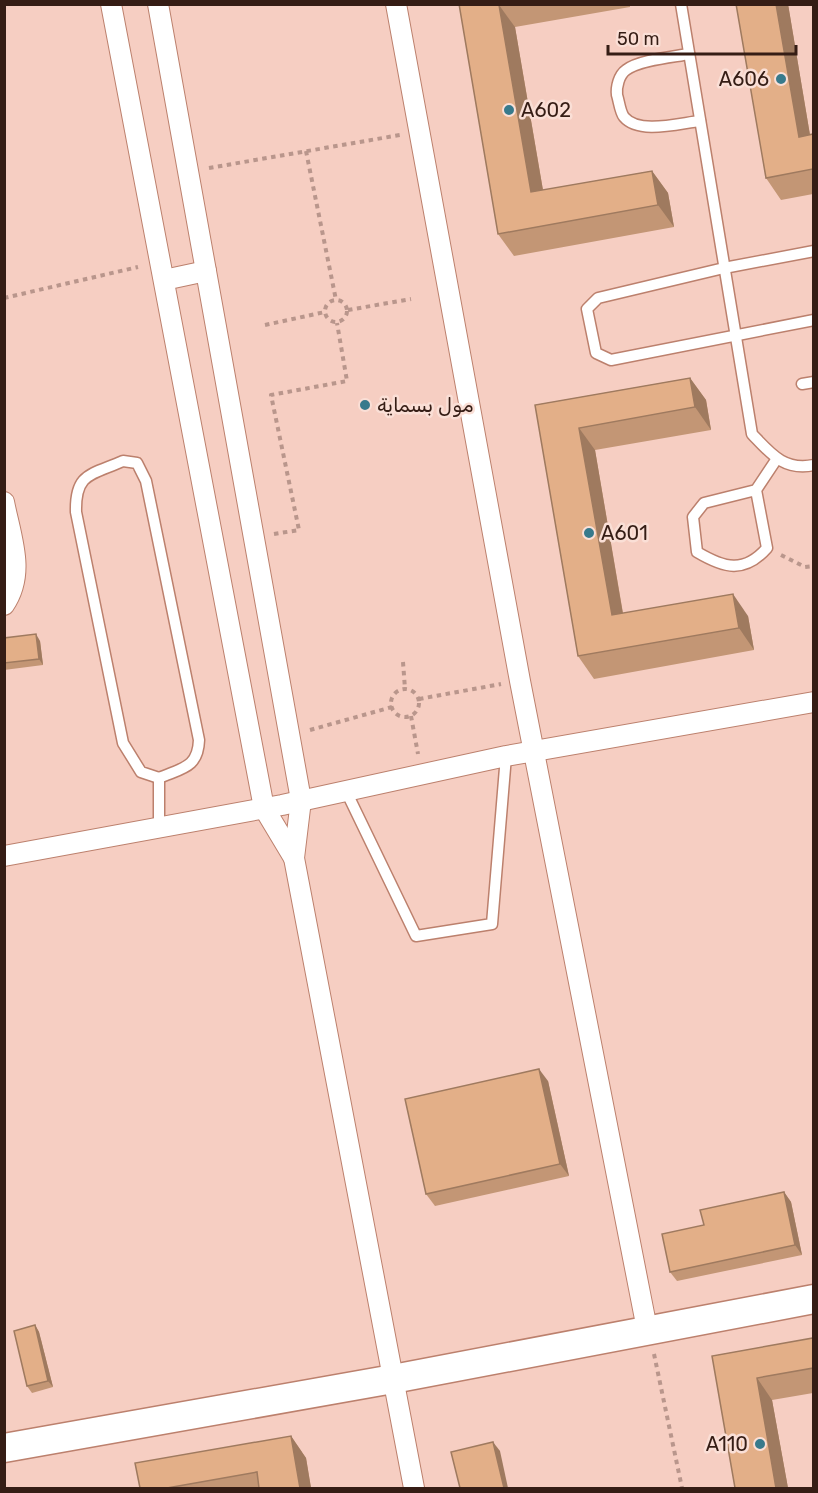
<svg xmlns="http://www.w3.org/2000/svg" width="818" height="1493" font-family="Rubik,Cairo,sans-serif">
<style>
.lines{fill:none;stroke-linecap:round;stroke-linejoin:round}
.lane-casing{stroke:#bc806d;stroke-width:13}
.street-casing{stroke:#bc806d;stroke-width:22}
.secondary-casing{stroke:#bc806d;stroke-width:31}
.path{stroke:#b9968c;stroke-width:4;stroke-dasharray:4.5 4.5;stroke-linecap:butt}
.lane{stroke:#fff;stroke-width:10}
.street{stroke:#fff;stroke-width:20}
.secondary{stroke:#fff;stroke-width:28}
.wall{fill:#c39675}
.shaded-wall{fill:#9f7a5f}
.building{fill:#e3af88;stroke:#9f7a5f;stroke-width:1.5}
.poi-dot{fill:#387a8c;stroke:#fadfd6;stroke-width:2}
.labels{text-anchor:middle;stroke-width:5;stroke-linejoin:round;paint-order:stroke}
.poi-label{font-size:20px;fill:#351d15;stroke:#fadfd6;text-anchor:start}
</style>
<rect width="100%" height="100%" fill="#f6cec2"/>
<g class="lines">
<defs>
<g id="lane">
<path d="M681 4 752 434C771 454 784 471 814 465"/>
<path d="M689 54C673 57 638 60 626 70 619 75 616 87 617 95 619 101 620 112 624 117 639 135 680 123 700 121"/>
<polyline points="814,251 724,268 598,298 587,309 596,353 611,360 814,320"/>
<polyline points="802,384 814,382"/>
<path d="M123 461 137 463 146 481 199 740C198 768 182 768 159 778L141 772 123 743 76 512C75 473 91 475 123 461Z"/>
<path d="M756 490 767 548C744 574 724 568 697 552L693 517 704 503 756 490 776 460"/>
<polyline points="346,791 416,936 492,924 506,756"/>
<polyline points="159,827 159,778"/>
</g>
<g id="street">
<polyline points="111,4 264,808 294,858"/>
<polyline points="158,4 301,800 294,858 414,1488"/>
<polyline points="396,4 520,681 647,1329"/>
<polyline points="164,280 206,271"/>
<path d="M4 502C11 538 26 573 4 605"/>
<polyline points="4,856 282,805 506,756 814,702"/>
</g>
<polyline id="secondary" points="4,1448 393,1379 814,1299"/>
</defs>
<!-- lane casing -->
<use href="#lane" class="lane-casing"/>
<!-- street casing -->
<use href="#street" class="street-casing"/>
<!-- secondary casing -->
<use href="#secondary" class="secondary-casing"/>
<!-- path -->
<g class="path">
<polyline points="306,151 336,300"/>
<polyline points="209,168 400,135"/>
<polyline points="4,298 138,267"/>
<circle cx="336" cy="311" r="11"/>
<polyline points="348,310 411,299"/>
<polyline points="265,325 325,312"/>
<polyline points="274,534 299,530 271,395 347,381 337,323"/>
<polyline points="781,555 805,567 814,566"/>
<polyline points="403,662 405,689"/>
<circle cx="405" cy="703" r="14"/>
<polyline points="419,699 501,684"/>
<polyline points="411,716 418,754"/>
<polyline points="310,730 392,707"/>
<polyline points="654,1354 682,1488"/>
</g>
<!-- lane -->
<use href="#lane" class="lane"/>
<!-- street -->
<use href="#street" class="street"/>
<!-- secondary -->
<use href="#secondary" class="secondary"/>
</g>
<!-- wall -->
<g class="wall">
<polygon points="459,4 630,4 630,7 515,27 543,190 652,171 668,193 674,227 514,256 498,234"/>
<polygon points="736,4 788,4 810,135 813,134 813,194 781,200 766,178"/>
<polygon points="690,378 706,400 711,430 595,450 623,613 748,616 754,650 594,679 578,656 535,405"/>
<polygon points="4,638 40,641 43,665 4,670"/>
<polygon points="548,1081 569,1176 435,1206 426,1194"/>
<polygon points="784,1192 791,1202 802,1255 677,1281 670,1272"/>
<polygon points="35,1325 39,1332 53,1387 32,1393 27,1386"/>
<polygon points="813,1338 813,1393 772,1400 788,1488 735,1488 712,1356"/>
<polygon points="291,1436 306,1458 311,1488 140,1488"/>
</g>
<!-- shaded-wall -->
<g class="shaded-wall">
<polygon points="776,4 788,4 813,153 799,137"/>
<polygon points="499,5 515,27 547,214 531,192"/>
<polygon points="652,171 668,193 674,227 658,205"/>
<polygon points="690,378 706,400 711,430 695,407"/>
<polygon points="579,428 595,450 627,638 612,615"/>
<polygon points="733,594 748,616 754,650 739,628"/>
<polygon points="36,634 40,641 43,665 39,659"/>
<polygon points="539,1069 548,1081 569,1176 560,1164"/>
<polygon points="784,1192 791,1202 802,1255 795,1245"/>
<polygon points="35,1325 39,1332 53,1387 48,1381"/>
<polygon points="757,1378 772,1400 788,1488 776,1488"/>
<polygon points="291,1436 306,1458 311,1488 300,1488"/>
<polygon points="493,1442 500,1451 508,1488 504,1488"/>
</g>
<!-- building -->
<g class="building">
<polygon points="459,4 502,4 499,5 531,192 652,171 658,205 498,234"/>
<polygon points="736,4 776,4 799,137 813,134 813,169 766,178"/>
<polygon points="690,378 695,407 579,428 612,615 733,594 739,628 578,656 535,405"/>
<polygon points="36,634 39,659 4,663 4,638"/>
<polygon points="539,1069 560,1164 426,1194 405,1099"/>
<polygon points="784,1192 795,1245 670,1272 662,1234 704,1225 700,1210"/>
<polygon points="35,1325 48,1381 27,1386 14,1331"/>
<polygon points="813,1338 813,1368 757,1378 776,1488 735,1488 712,1356"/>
<polygon points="291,1436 300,1488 259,1488 257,1472 167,1488 140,1488 135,1463"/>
<polygon points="493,1442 504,1488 460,1488 451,1452"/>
</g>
<!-- markers -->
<g class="poi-dot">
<circle cx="781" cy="79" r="6"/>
<circle cx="509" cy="110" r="6"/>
<circle cx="365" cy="405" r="6"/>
<circle cx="589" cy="533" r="6"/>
<circle cx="760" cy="1444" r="6"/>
</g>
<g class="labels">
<!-- poi labels -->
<g class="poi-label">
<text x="769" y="86" text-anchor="end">A606</text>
<text x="521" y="117">A602</text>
<text x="377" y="412">مول بسماية</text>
<text x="601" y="540">A601</text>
<text x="748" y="1451" text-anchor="end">A110</text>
</g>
</g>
<!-- border -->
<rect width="818" height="1493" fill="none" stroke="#351d15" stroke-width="12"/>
<!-- scale -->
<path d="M608 45v9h188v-9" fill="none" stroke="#351d15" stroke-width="3"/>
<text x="617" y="45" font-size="18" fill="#351d15" stroke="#fadfd6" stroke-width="4.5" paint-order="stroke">50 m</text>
</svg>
